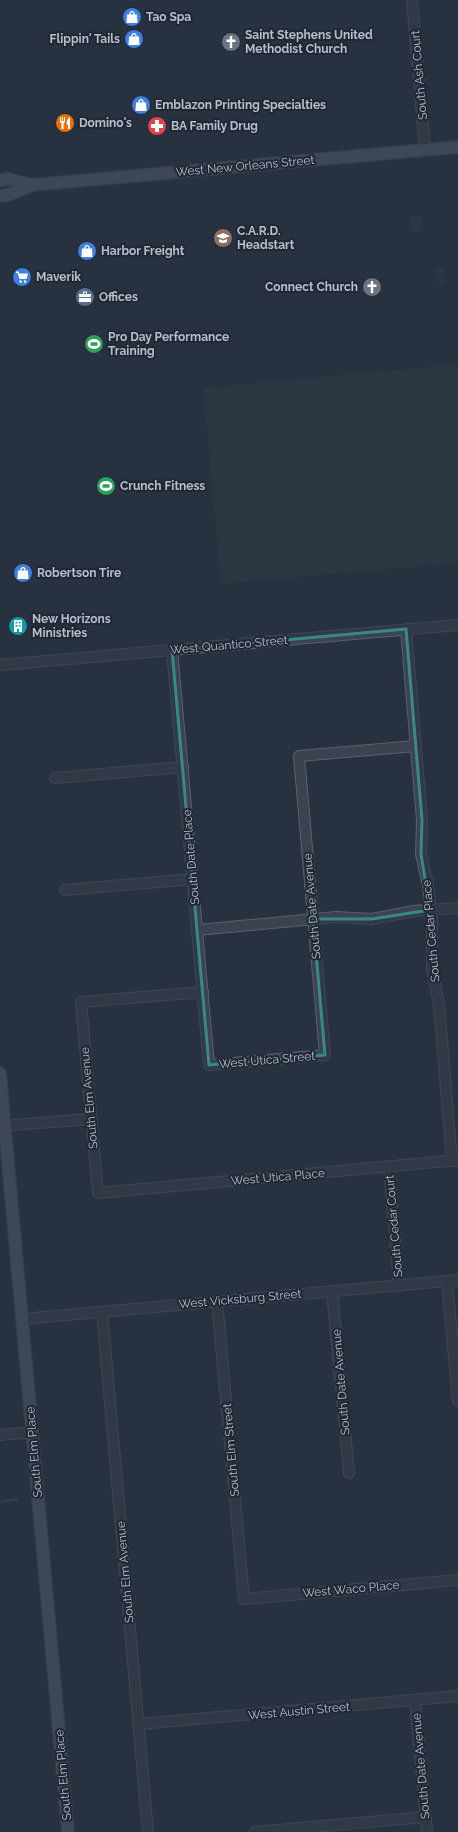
<svg xmlns="http://www.w3.org/2000/svg" width="458" height="1832" font-family="Raleway,sans-serif">
<style>
.green{fill:#2b3e41}
.lines{fill:none;stroke-linecap:round;stroke-linejoin:round}
.stream{stroke:#3f4d67;stroke-width:2.5}
.minor-casing{stroke:#59616d;stroke-width:12}
.major-casing{stroke:#454c58;stroke-width:14}
.minor{stroke:#3c434f;stroke-width:10}
.major{stroke:#5a626f;stroke-width:12}
.marked{fill:none;stroke:#398885;stroke-width:3;stroke-linejoin:round}
.labels{text-anchor:middle;stroke-width:4;stroke-linejoin:round;paint-order:stroke}
.poi-label{font-size:12px;font-weight:bold;fill:#b8beca;stroke:#202834;text-anchor:start}
.street-label{font-size:12px;fill:#b8beca;stroke:#202834}
</style>
<rect width="100%" height="100%" fill="#28313f"/>
<!-- green -->
<g class="green">
<path d="M422 215 423 230 419 232 412 233C408 229 408 220 410 216Z"/>
<polygon points="435,269 444,269 445,283 438,283 436,281"/>
<polygon points="458,364 458,563 221,584 203,388"/>
</g>
<g class="lines">
<!-- stream -->
<polyline class="stream" points="0,1502 17,1499"/>
<defs>
<g id="minor">
<polyline points="412,0 425,150"/>
<polyline points="406,629 422,820 421,854 428,885 432,920 432,969 439,1004 452,1161"/>
<polyline points="172,650 209,1065 325,1055 299,756 416,746"/>
<polyline points="0,665 458,625"/>
<polyline points="55,778 183,767"/>
<polyline points="65,890 193,879"/>
<polyline points="197,930 336,917 372,919 414,911 458,908"/>
<polyline points="203,992 81,1002 98,1193 458,1160"/>
<polyline points="0,1126 91,1119"/>
<polyline points="389,1166 399,1286"/>
<polyline points="447,1281 458,1401"/>
<polyline points="332,1291 349,1473"/>
<polyline points="217,1301 244,1599 458,1580"/>
<polyline points="102,1312 148,1832"/>
<polyline points="22,1319 458,1280"/>
<polyline points="0,1435 33,1432"/>
<polyline points="415,1700 427,1832"/>
<polyline points="139,1724 458,1696"/>
<polyline points="255,1832 426,1817"/>
</g>
<g id="major">
<polyline points="0,180 8,179 32,185"/>
<polyline points="0,196 8,195 32,185 458,147"/>
<polyline points="0,1073 68,1832"/>
</g>
</defs>
<!-- minor casing -->
<use href="#minor" class="minor-casing"/>
<!-- major casing -->
<use href="#major" class="major-casing"/>
<!-- minor -->
<use href="#minor" class="minor"/>
<!-- major -->
<use href="#major" class="major"/>
</g>
<!-- marked area -->
<path d="M0 0H458V1832H0ZM406 629 422 820 421 854 430 910 372 919H313L325 1055 209 1065 172 650Z" fill="#28313f" fill-opacity=".55" fill-rule="evenodd"/>
<path class="marked" d="M406 629 422 820 421 854 430 910 372 919H313L325 1055 209 1065 172 650Z"/>
<!-- icons -->
<defs>
<symbol id="shop-disc" viewBox="-11 -11 22 22"><circle r="9.5" fill="#3f7fe0" stroke="#202834"/><path d="M-5-2.5h2.3a2.7 3.5 0 0 1 5.4 0H5L5.5 6h-11ZM-1.5-2.5h3a1.5 2.3 0 0 0-3 0Z" fill="#fff"/></symbol>
<symbol id="church-disc" viewBox="-11 -11 22 22"><circle r="9.5" fill="#6b7280" stroke="#202834"/><path d="M-1.2-6h2.4v3.5h3.3v2.4h-3.3V6h-2.4V-.1h-3.3v-2.4h3.3Z" fill="#fff"/></symbol>
<symbol id="restaurant-disc" viewBox="-11 -11 22 22"><circle r="9.5" fill="#e8710a" stroke="#202834"/><path d="M-5-6h1v4h1v-4h1v4h1v-4h1v5L-1.5 .5V6h-2V.5L-5-1ZM5-6V6H3V1.5H1.5Q1.5-4 5-6Z" fill="#fff"/></symbol>
<symbol id="pharmacy-disc" viewBox="-11 -11 22 22"><circle r="9.5" fill="#e0444e" stroke="#202834"/><path d="M-2-6h4v4h4v4h-4v4h-4v-4h-4v-4h4Z" fill="#fff"/></symbol>
<symbol id="school-disc" viewBox="-11 -11 22 22"><circle r="9.5" fill="#8d6e63" stroke="#202834"/><path d="M0-5L7-2L0 1L-7-2ZM-4 1L0 2.5L4 1V4Q0 6-4 4Z" fill="#fff"/></symbol>
<symbol id="supermarket-disc" viewBox="-11 -11 22 22"><circle r="9.5" fill="#3f7fe0" stroke="#202834"/><path d="M-6-5.5h2.5l.6 2H6L4.5 2H-2.5L-4.4-4H-6ZM-1.5 3.2a1.3 1.3 0 1 0 .1 0ZM3 3.2a1.3 1.3 0 1 0 .1 0Z" fill="#fff"/></symbol>
<symbol id="office-disc" viewBox="-11 -11 22 22"><circle r="9.5" fill="#5c6f8a" stroke="#202834"/><path d="M-6-3h4V-5.5h4V-3h4V5H-6ZM-1-4.5V-3h2v-1.5ZM-6 0V1H6V0Z" fill="#fff"/></symbol>
<symbol id="stadium-disc" viewBox="-11 -11 22 22"><circle r="9.5" fill="#2e9e5b" stroke="#202834"/><path d="M0-5a6.5 5 0 1 0 0 10a6.5 5 0 1 0 0-10ZM-3.5-1.8h7v3.6h-7Z" fill="#fff"/></symbol>
<symbol id="building-disc" viewBox="-11 -11 22 22"><circle r="9.5" fill="#0f9aa8" stroke="#202834"/><path d="M-4-6H4V6H1V3H-1V6H-4ZM-2.5-4.3h1.7v1.8h-1.7ZM.8-4.3h1.7v1.8H.8ZM-2.5-1h1.7V.8h-1.7ZM.8-1h1.7V.8H.8Z" fill="#fff"/></symbol>
</defs>
<g fill-rule="evenodd">
<use href="#shop-disc" x="121" y="6" width="22" height="22"/>
<use href="#shop-disc" x="123" y="28" width="22" height="22"/>
<use href="#church-disc" x="220" y="31" width="22" height="22"/>
<use href="#shop-disc" x="130" y="94" width="22" height="22"/>
<use href="#restaurant-disc" x="54" y="112" width="22" height="22"/>
<use href="#pharmacy-disc" x="146" y="115" width="22" height="22"/>
<use href="#school-disc" x="212" y="227" width="22" height="22"/>
<use href="#shop-disc" x="76" y="240" width="22" height="22"/>
<use href="#supermarket-disc" x="11" y="266" width="22" height="22"/>
<use href="#church-disc" x="361" y="276" width="22" height="22"/>
<use href="#office-disc" x="74" y="286" width="22" height="22"/>
<use href="#stadium-disc" x="83" y="333" width="22" height="22"/>
<use href="#stadium-disc" x="95" y="475" width="22" height="22"/>
<use href="#shop-disc" x="12" y="562" width="22" height="22"/>
<use href="#building-disc" x="7" y="615" width="22" height="22"/>
</g>
<g class="labels">
<!-- poi labels -->
<g class="poi-label">
<text x="146" y="21">Tao Spa</text>
<text x="245" y="39">Saint Stephens United<tspan x="245" dy="14">Methodist Church</tspan></text>
<text x="120" y="43" text-anchor="end">Flippin' Tails</text>
<text x="155" y="109">Emblazon Printing Specialties</text>
<text x="79" y="127">Domino's</text>
<text x="171" y="130">BA Family Drug</text>
<text x="237" y="235">C.A.R.D.<tspan x="237" dy="14">Headstart</tspan></text>
<text x="101" y="255">Harbor Freight</text>
<text x="36" y="281">Maverik</text>
<text x="358" y="291" text-anchor="end">Connect Church</text>
<text x="99" y="301">Offices</text>
<text x="108" y="341">Pro Day Performance<tspan x="108" dy="14">Training</tspan></text>
<text x="120" y="490">Crunch Fitness</text>
<text x="37" y="577">Robertson Tire</text>
<text x="32" y="623">New Horizons<tspan x="32" dy="14">Ministries</tspan></text>
</g>
<!-- street labels -->
<g class="street-label">
<text transform="translate(419 75) rotate(-95)" y="4">South Ash Court</text>
<text transform="translate(245 166) rotate(-5)" y="4">West New Orleans Street</text>
<text transform="translate(229 645) rotate(-5)" y="4">West Quantico Street</text>
<text transform="translate(191 857) rotate(-95)" y="4">South Date Place</text>
<text transform="translate(312 906) rotate(-95)" y="4">South Date Avenue</text>
<text transform="translate(431 931) rotate(-95)" y="4">South Cedar Place</text>
<text transform="translate(267 1060) rotate(-5)" y="4">West Utica Street</text>
<text transform="translate(89 1098) rotate(-95)" y="4">South Elm Avenue</text>
<text transform="translate(278 1177) rotate(-5)" y="4">West Utica Place</text>
<text transform="translate(394 1226) rotate(-95)" y="4">South Cedar Court</text>
<text transform="translate(240 1299) rotate(-5)" y="4">West Vicksburg Street</text>
<text transform="translate(341 1382) rotate(-95)" y="4">South Date Avenue</text>
<text transform="translate(231 1450) rotate(-95)" y="4">South Elm Street</text>
<text transform="translate(34 1452) rotate(-95)" y="4">South Elm Place</text>
<text transform="translate(125 1572) rotate(-95)" y="4">South Elm Avenue</text>
<text transform="translate(351 1589) rotate(-5)" y="4">West Waco Place</text>
<text transform="translate(299 1711) rotate(-5)" y="4">West Austin Street</text>
<text transform="translate(421 1766) rotate(-95)" y="4">South Date Avenue</text>
<text transform="translate(63 1775) rotate(-95)" y="4">South Elm Place</text>
</g>
</g>
</svg>
